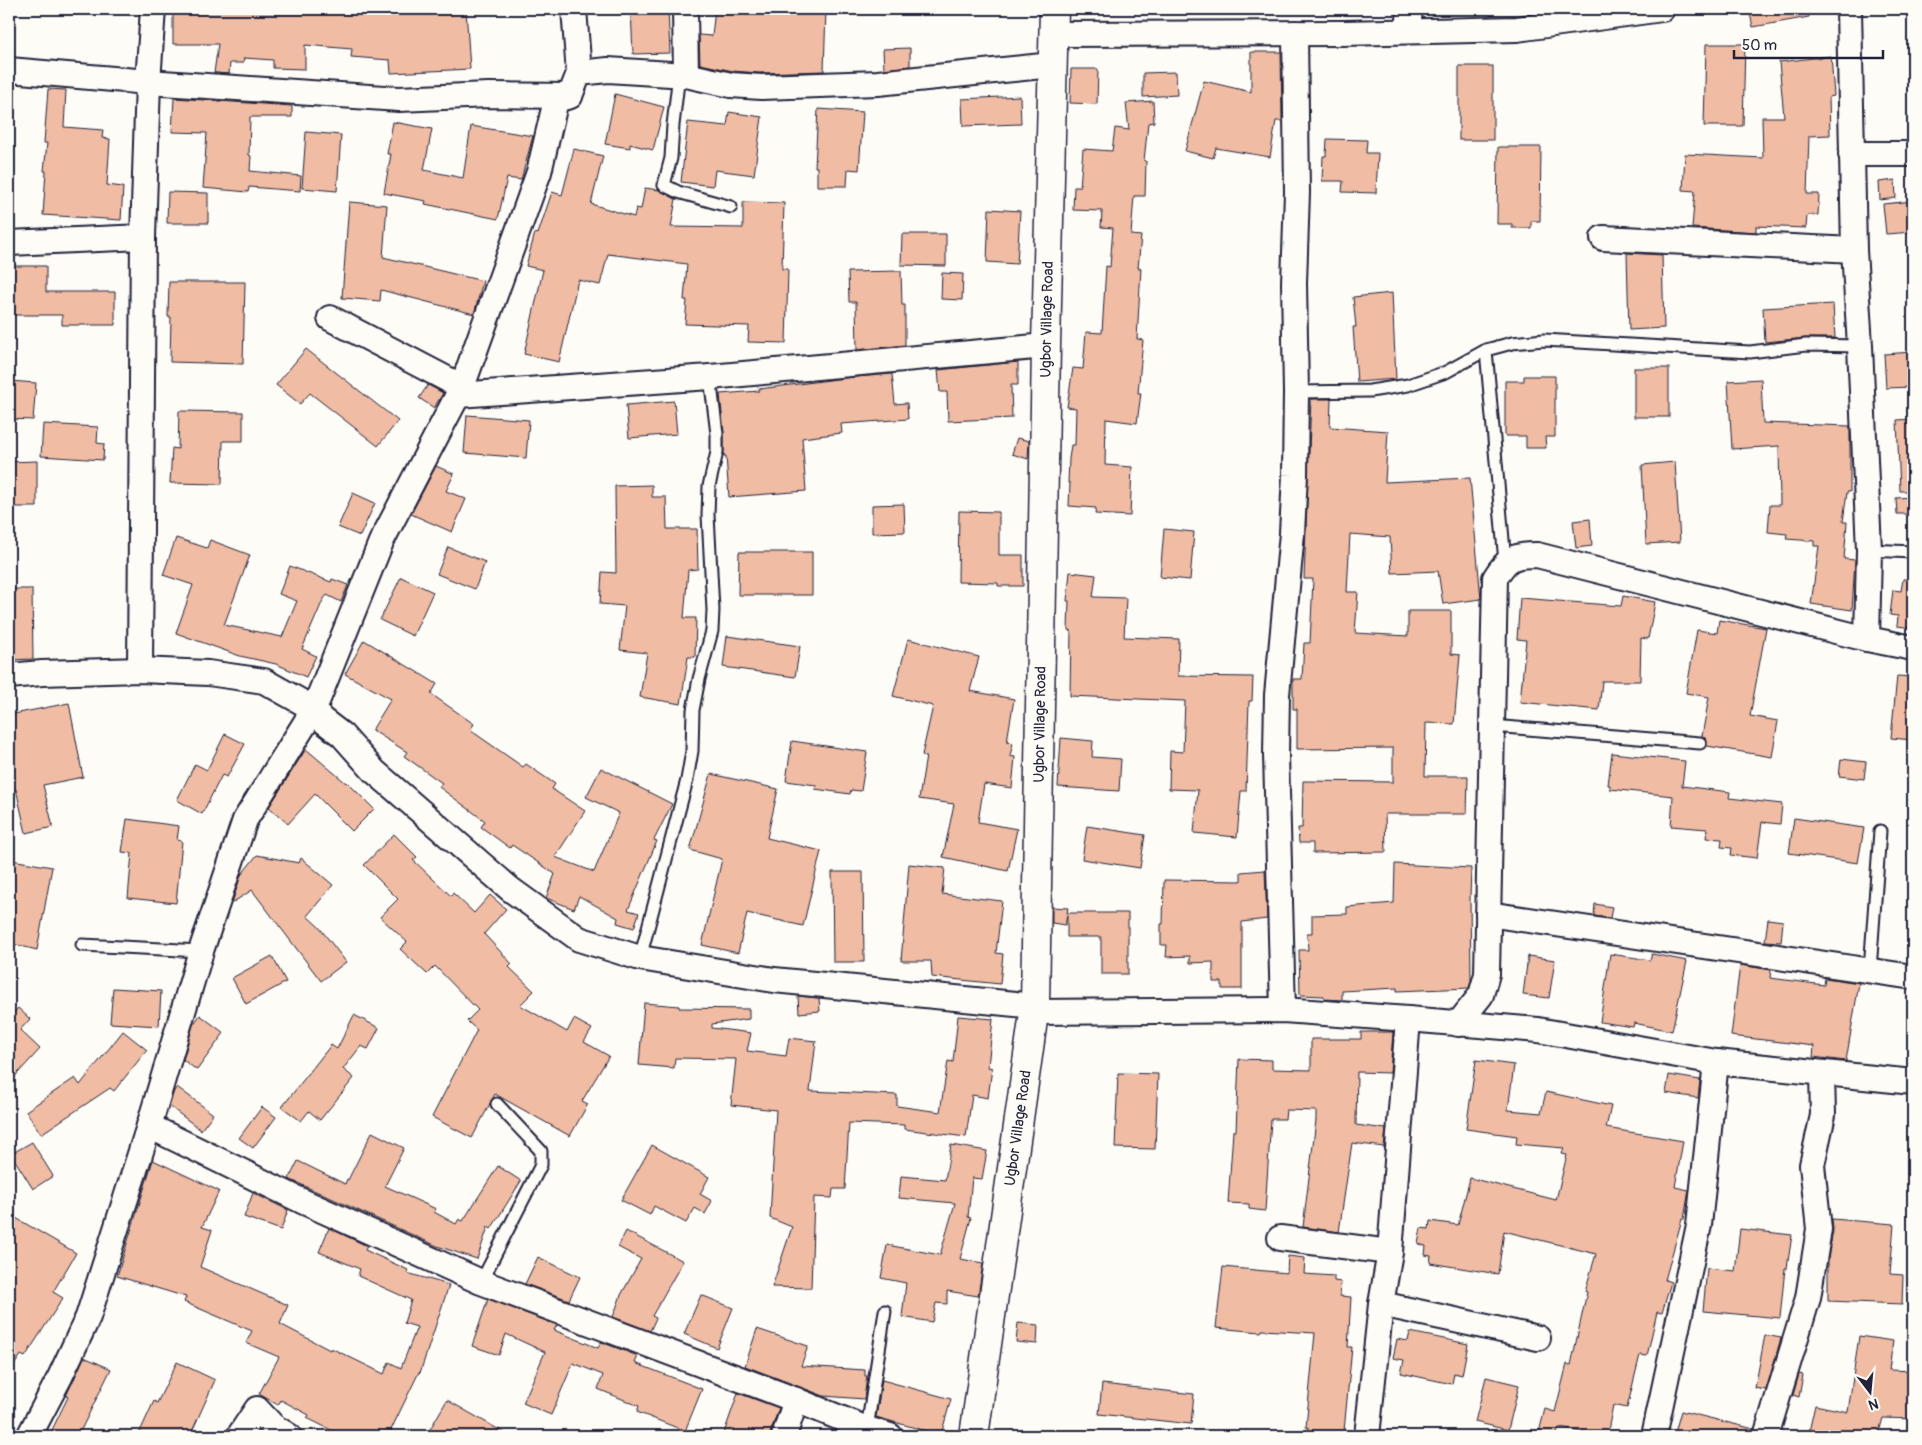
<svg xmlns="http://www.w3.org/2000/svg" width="1922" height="1445" font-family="Pangolin,sans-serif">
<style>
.building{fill:#f0bca3;stroke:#22223b}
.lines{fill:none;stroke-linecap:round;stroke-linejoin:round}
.lane-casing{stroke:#22223b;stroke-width:15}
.street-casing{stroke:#22223b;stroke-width:28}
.secondary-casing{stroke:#22223b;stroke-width:31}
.lane{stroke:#fdfcf7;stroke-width:11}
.street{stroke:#fdfcf7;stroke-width:24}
.secondary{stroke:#fdfcf7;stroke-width:28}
.labels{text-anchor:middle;stroke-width:4.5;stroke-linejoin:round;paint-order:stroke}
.street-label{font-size:15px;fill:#22223b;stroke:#fdfcf7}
</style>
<rect width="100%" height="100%" fill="#fdfcf7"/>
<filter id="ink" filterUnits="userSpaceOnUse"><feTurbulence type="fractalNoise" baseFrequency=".02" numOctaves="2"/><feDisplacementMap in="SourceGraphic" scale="10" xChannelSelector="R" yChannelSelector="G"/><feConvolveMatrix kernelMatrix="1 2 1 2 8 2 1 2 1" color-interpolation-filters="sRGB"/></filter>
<g filter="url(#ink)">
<!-- building -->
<g class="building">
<polygon points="173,9 466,9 470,69 391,73 390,60 351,57 352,49 305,45 305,69 273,68 273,60 244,58 243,63 230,63 229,74 214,73 218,44 173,44"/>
<polygon points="631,9 668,9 670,53 633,54"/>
<polygon points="715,9 826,9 824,71 759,73 733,71 700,64 699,35 712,36"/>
<polygon points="1749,9 1808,9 1809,17 1753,27"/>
<polygon points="1706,44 1745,44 1743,126 1704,126"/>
<polygon points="910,48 910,66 884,69 883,49"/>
<polygon points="1251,52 1281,52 1282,121 1276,121 1270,157 1216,148 1213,158 1185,151 1204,81 1251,92"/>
<polygon points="1831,56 1834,96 1829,97 1830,135 1809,136 1807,194 1819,194 1818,215 1807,215 1806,228 1756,226 1756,232 1692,228 1695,191 1683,190 1685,154 1763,158 1762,117 1784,117 1779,62"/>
<rect x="1459" y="66" width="34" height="74"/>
<polygon points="1071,69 1098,69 1097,104 1070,103"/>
<polygon points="1176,72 1177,95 1143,97 1143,73"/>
<polygon points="48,89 66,90 64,127 103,130 102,138 110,139 107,185 123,187 121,220 43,215 46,171 44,171 47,143 44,143"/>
<polygon points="615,94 664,107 653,150 630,144 630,148 605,144"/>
<polygon points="1020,96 1021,124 963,126 962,99"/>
<polygon points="174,98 292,106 292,117 250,117 249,155 251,156 250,171 301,176 300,191 249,187 248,192 203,188 207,133 172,132"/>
<polygon points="1153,101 1154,122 1148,123 1144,161 1146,161 1145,196 1134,196 1131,235 1141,236 1138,268 1141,268 1137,339 1143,340 1138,393 1141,393 1137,423 1106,419 1105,465 1132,467 1130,516 1095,514 1096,508 1069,506 1070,483 1068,483 1069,459 1071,445 1075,445 1076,408 1067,407 1073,368 1083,369 1086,332 1102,333 1106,266 1110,267 1113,228 1101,227 1102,211 1073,210 1074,187 1080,187 1083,149 1112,151 1115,128 1129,130 1126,103"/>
<polygon points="818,109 863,112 859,170 848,169 847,186 817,186 817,167 815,167"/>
<polygon points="729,112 762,117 754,175 715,170 713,186 681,182 688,122 727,126"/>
<polygon points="393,122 432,129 424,170 463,178 471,126 533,136 521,180 507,178 498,219 425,204 426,201 384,193 391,154 387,154"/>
<polygon points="306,132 341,135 337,191 302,188"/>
<polygon points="1327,139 1367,140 1366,153 1378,153 1376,193 1342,192 1343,181 1322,181 1323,156 1326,156"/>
<polygon points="1498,147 1541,147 1540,221 1531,221 1531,228 1512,228 1512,224 1497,224"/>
<polygon points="574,149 603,156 591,204 634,217 636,208 641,209 645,188 659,190 676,199 671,227 743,228 743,202 784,203 782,269 788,269 786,343 748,342 749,326 685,324 687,300 684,300 687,264 608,254 600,285 578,280 559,362 524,354 543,270 526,266 535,233 538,234 552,192 562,195"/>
<polygon points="1895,180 1896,198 1880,200 1879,182"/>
<polygon points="168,192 208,193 208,223 167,223"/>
<polygon points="1913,201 1913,232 1886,234 1883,204"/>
<polygon points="349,202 387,205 383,257 483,281 474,314 381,290 380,301 342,298"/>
<polygon points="989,209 1020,211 1017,264 987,262"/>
<polygon points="902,234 946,234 946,266 901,265"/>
<polygon points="1627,253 1662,255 1664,328 1629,330"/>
<polygon points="11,266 46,266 46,292 115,292 115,325 62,325 62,315 11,315"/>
<polygon points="901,271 902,305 905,305 905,345 857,350 856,302 849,302 848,272"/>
<polygon points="942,273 963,274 962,300 941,299"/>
<polygon points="169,282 245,282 243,364 170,362 171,317 168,317"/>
<polygon points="1392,293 1396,379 1357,382 1353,327 1356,327 1353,297"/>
<polygon points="1833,304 1835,338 1806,338 1765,342 1763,308"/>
<polygon points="306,349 398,421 378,446 310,393 300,404 276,385"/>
<polygon points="1913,352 1913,387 1886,388 1884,354"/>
<polygon points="1018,362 1018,385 1011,385 1012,418 948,421 947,392 940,392 938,370"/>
<rect x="1634" y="368" width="35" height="49"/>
<polygon points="892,374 895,404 907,403 908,419 841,424 842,433 802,438 806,491 729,497 726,456 724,456 724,433 720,394 759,391 759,389 845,378"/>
<polygon points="1524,376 1555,376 1555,437 1545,437 1546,448 1526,448 1526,436 1505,436 1505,381 1524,381"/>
<polygon points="1761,379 1763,423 1850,426 1850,492 1847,492 1843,522 1847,522 1844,559 1855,560 1852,610 1811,604 1819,546 1814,546 1814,541 1786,539 1787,534 1768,532 1770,505 1780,505 1779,446 1732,449 1728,381"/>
<polygon points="9,381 36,383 33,420 9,419"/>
<polygon points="428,385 443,393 434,408 419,398"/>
<polygon points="1311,399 1331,399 1330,427 1388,431 1385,482 1470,478 1481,599 1443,604 1438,571 1392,573 1390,537 1350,534 1347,592 1358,592 1355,633 1408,636 1408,611 1451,611 1451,654 1460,655 1454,724 1426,723 1425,776 1468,776 1467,814 1385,814 1386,852 1313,853 1313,843 1299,843 1298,828 1302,828 1303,781 1393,782 1393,748 1297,749 1297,709 1293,709 1293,679 1302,679 1304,643 1310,643 1313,579 1304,579"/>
<polygon points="674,401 677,434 629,438 626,405"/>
<polygon points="179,411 243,412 243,441 223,441 222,484 170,483 172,448 178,449"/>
<polygon points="467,415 529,420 526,458 464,453"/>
<polygon points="1913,419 1913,491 1900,491 1897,420"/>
<polygon points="43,424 98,427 97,443 104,444 103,460 41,456"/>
<polygon points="1017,438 1029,441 1028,459 1012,454"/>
<polygon points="37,461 37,507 9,507 9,462"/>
<polygon points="1675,462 1680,542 1646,544 1642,465"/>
<polygon points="436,466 454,474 446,491 466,499 452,532 411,514"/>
<polygon points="652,485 652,497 666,497 667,529 697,529 698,569 688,570 684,618 696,618 695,657 688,657 681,704 640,697 647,653 620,650 625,606 600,604 602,572 616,573 615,486"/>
<polygon points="353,493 375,503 360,536 338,527"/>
<polygon points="1913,497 1913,514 1897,514 1896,498"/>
<polygon points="904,504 905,532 872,533 872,505"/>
<polygon points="959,511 999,512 999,555 1023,555 1023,586 998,586 998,583 958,582"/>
<polygon points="1590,519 1592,546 1576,548 1573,521"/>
<polygon points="1164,529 1194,532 1190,580 1160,577"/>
<polygon points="176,538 207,548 210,540 250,555 224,625 282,637 297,601 279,594 290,566 331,582 332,579 348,585 341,602 327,595 323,600 302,649 316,656 306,677 276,664 240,656 176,633 193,585 163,575"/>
<polygon points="448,547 485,562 475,589 437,574"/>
<polygon points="739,552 812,552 812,595 738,595"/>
<polygon points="1070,572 1096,575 1093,597 1126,598 1124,637 1179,639 1178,676 1253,677 1252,701 1249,701 1246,791 1241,791 1237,837 1194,833 1198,790 1169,789 1170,751 1183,752 1185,701 1070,696 1071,631 1068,630 1069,601 1067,601"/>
<polygon points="401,577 433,592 413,636 380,620"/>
<polygon points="1903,579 1913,579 1913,628 1897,626 1898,616 1890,615 1893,590 1901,591"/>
<polygon points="9,589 32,589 33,659 9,660"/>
<polygon points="1623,596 1655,602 1648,639 1641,638 1640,681 1602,681 1599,710 1520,702 1526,640 1517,639 1520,598 1621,606"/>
<polygon points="1719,620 1766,628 1750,716 1778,721 1772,757 1707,746 1707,740 1702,736 1709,697 1686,693 1697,630 1717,633"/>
<polygon points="727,636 800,646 795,677 723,667"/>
<polygon points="908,639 979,657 970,691 1014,699 1007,741 1013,743 1010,756 1015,757 1012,788 984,784 978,822 1017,829 1008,871 943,857 954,804 919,799 926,756 922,755 933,706 893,696"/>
<polygon points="364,640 437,684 431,694 474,724 470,730 523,767 526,764 555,784 552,789 585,811 555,857 594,872 619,813 586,797 601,768 672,804 654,840 657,841 628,910 639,913 634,928 617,923 618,918 579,896 574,909 546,898 555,874 512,845 510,848 481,827 485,821 439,787 442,783 404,756 407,752 372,730 391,699 345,674"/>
<polygon points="1897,676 1913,677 1913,740 1891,738"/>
<polygon points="69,703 83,777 43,785 53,827 26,833 16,789 9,791 9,715"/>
<polygon points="225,734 245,744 227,777 222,775 202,814 177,800 195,764 207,770"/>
<polygon points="1061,738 1093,741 1092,757 1121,759 1119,791 1058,787"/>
<polygon points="792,741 867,752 861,791 851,790 850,794 815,789 816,785 786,781"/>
<polygon points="306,749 346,783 347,782 374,809 352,831 315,794 288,824 269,807"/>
<polygon points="1612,753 1685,761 1682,786 1730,792 1729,798 1782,804 1780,824 1762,822 1757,858 1731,855 1732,848 1721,847 1722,839 1706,838 1707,829 1671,826 1673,796 1610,789 1610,785 1608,785"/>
<polygon points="1841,759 1866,762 1864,779 1839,776"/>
<polygon points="711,774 778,789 767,838 821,851 803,926 747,913 738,953 702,945 722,859 690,850"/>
<polygon points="1794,818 1864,828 1858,863 1789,853"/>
<polygon points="127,819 179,826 177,840 182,841 176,903 128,898 132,853 122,852"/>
<polygon points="1087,826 1145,835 1140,868 1082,859"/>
<polygon points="394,834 417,857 413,860 451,896 453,893 474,913 490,895 506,909 484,934 512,964 509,967 534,991 520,1005 567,1032 574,1019 592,1029 584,1042 609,1056 582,1101 588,1104 570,1136 495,1094 472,1138 432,1117 477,1030 467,1021 478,1010 435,966 427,974 400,949 407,942 380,917 398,899 364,865"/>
<polygon points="257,855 299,863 301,858 333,885 307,916 319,927 346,962 321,981 252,890 232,903 241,875"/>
<polygon points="12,860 52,867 37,950 9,943 9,876"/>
<polygon points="909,864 945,868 942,894 1002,901 996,953 1003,954 1000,984 932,977 931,961 901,961"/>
<polygon points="1395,864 1471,868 1470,898 1471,981 1469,988 1397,991 1397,988 1342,991 1342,1000 1324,999 1324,996 1300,995 1299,950 1308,950 1307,933 1312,933 1312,915 1347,914 1347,907 1394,903"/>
<polygon points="1265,870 1267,919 1242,922 1242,989 1222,989 1222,982 1213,982 1213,962 1190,963 1190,956 1166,957 1167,945 1161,945 1161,924 1163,924 1164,880 1241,881 1241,872"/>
<polygon points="832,872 863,872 864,962 833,962"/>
<polygon points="1595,904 1612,907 1610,918 1594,916"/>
<polygon points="1052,907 1068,908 1067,913 1128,913 1128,974 1101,974 1101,937 1067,937 1067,915 1065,925 1052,923"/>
<polygon points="1768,919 1783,921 1781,942 1765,941"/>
<polygon points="1610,954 1650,960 1652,954 1687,961 1672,1031 1634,1023 1633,1027 1600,1022"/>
<polygon points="272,956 286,982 246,1004 232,978"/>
<polygon points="1528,956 1555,960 1549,998 1523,995"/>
<polygon points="1740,965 1771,970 1770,978 1824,985 1825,978 1859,983 1846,1061 1813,1057 1814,1046 1731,1036"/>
<polygon points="113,988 161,991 159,1026 110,1023"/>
<polygon points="798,996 819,998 820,1011 799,1013"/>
<polygon points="644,1003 679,1006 679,1008 749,1009 749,1019 712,1024 712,1028 751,1033 747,1051 786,1056 789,1038 816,1041 810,1091 897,1095 897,1106 940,1112 948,1061 953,1062 958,1016 993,1019 988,1067 992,1068 988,1098 972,1095 966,1137 904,1129 904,1125 849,1123 845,1189 833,1189 832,1198 814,1197 811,1288 772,1287 792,1227 770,1218 776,1110 731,1105 736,1059 675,1058 674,1068 639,1065"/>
<polygon points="18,1008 30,1019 20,1030 40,1049 9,1083 9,1018"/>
<polygon points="200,1015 224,1033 197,1070 183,1060 193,1025"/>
<polygon points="354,1015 379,1028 368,1049 361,1046 343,1069 354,1078 320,1120 309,1111 301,1121 282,1107 331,1045 337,1049"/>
<polygon points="123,1031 147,1050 114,1091 110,1088 41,1134 26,1111 75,1078 80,1085"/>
<polygon points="1361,1032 1393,1032 1390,1073 1357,1072 1356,1125 1386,1129 1384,1147 1352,1143 1339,1232 1303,1227 1316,1120 1316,1111 1286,1110 1285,1119 1271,1119 1265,1211 1249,1209 1249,1204 1228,1203 1233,1131 1236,1131 1239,1059 1272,1060 1272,1069 1311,1070 1311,1039 1361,1039"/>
<polygon points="1476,1060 1514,1065 1508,1110 1541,1113 1546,1092 1611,1106 1606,1128 1683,1141 1675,1187 1689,1190 1684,1219 1682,1219 1665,1280 1671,1282 1662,1313 1657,1312 1647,1356 1640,1355 1627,1408 1613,1405 1607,1436 1559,1428 1556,1436 1538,1436 1545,1409 1555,1412 1567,1364 1571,1365 1587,1292 1585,1291 1596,1254 1504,1231 1498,1274 1430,1263 1431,1256 1425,1255 1426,1246 1418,1244 1421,1228 1429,1229 1430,1221 1458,1225 1470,1178 1556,1200 1567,1155 1562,1154 1564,1148 1516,1144 1517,1136 1466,1129"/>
<polygon points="1118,1073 1158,1074 1155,1149 1115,1148"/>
<polygon points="1669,1075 1700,1080 1698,1098 1666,1093"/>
<polygon points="177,1087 213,1114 201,1130 169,1106 174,1091"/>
<polygon points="262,1107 276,1117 253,1148 239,1138"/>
<polygon points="372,1132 404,1148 385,1186 436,1209 434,1212 456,1224 459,1219 463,1221 498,1166 521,1181 491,1229 488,1227 477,1259 437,1246 289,1179 298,1161 345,1184 347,1179 348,1180"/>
<polygon points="32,1142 53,1176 33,1189 11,1154"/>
<polygon points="652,1145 709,1177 700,1194 712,1201 705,1214 695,1208 686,1223 654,1206 650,1215 621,1200"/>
<polygon points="951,1145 987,1151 982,1179 972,1178 968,1217 971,1218 960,1259 983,1263 978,1296 947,1291 947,1304 936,1303 932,1322 902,1317 906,1283 881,1278 887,1245 940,1255 955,1203 899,1198 901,1176 945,1180"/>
<polygon points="153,1160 219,1191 202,1227 212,1230 200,1267 288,1305 280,1324 330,1350 331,1348 384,1374 389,1362 401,1368 417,1327 404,1323 411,1300 358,1276 360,1269 319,1252 329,1228 367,1246 365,1250 408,1270 407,1273 449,1285 420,1373 419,1372 388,1436 343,1436 307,1418 309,1415 281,1400 278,1405 259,1394 279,1357 246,1343 252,1331 184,1302 186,1297 117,1276"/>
<polygon points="253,1193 288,1210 281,1230 244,1217"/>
<polygon points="9,1214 76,1253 53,1292 63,1298 25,1357 21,1355 9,1373"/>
<polygon points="1832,1219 1894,1224 1890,1274 1903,1275 1902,1304 1828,1301 1828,1258 1833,1231"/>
<polygon points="1740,1229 1792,1235 1787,1268 1785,1268 1780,1318 1703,1311 1707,1268 1735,1271"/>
<polygon points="626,1231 683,1261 652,1316 656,1318 650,1331 613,1317 621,1295 641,1259 618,1247"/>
<polygon points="1288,1256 1305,1258 1304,1274 1334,1276 1334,1281 1341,1282 1340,1296 1351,1297 1348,1347 1352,1347 1344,1431 1343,1431 1342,1436 1308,1436 1309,1428 1306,1427 1315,1333 1262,1330 1261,1332 1216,1328 1223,1267 1287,1273"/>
<polygon points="538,1257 580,1277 569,1300 525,1284"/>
<polygon points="701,1295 733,1308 717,1348 684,1334"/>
<polygon points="488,1299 557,1325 554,1330 598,1348 601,1342 638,1356 635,1363 702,1389 685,1431 637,1412 639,1406 598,1389 603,1375 573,1363 551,1415 523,1403 545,1352 506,1334 499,1355 472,1346"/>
<polygon points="1018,1323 1038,1325 1037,1344 1016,1342"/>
<polygon points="757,1329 808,1346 801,1366 865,1370 865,1376 867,1376 864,1399 824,1396 745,1366"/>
<polygon points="1410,1332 1468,1344 1462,1375 1454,1373 1452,1384 1401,1373 1404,1360 1393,1358 1397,1339 1408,1341"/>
<polygon points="1765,1335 1781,1338 1766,1390 1755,1388"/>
<polygon points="1859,1336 1893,1341 1889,1370 1913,1371 1913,1419 1883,1418 1878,1436 1808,1436 1815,1405 1848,1412"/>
<polygon points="84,1357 111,1369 78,1436 49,1436 68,1397 66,1396"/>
<polygon points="177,1362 215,1380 190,1436 138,1436 154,1401 157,1403"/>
<polygon points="1799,1374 1803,1375 1799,1397 1793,1395"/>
<polygon points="1486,1377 1519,1385 1508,1430 1475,1422"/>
<polygon points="882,1380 951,1399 941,1435 876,1417"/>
<polygon points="1102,1384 1194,1394 1191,1424 1099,1414"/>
<polygon points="738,1393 779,1408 769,1436 733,1436 724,1433"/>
<polygon points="447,1400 510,1436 426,1436"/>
<polygon points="1681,1411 1754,1429 1753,1436 1674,1436"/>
</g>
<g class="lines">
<defs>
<g id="lane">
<polyline points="679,74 673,125 671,158 664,185 678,192 731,207"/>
<polyline points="1486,350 1505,562"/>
<polyline points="1296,392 1370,391 1408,385 1446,372 1486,350 1512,343 1544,340 1750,352 1806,345 1860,346"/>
<polyline points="1869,550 1913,552"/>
<polyline points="1492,726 1700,743"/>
<polyline points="82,945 201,951"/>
<polyline points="640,958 687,780 692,751 693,710 699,679 712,631 713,610 708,515 709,486 717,452 717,434 710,377"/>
<polyline points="1870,970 1880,831"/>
<polyline points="481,1282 541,1165 541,1151 497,1104"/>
<polyline points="867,1429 885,1311"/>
</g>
<g id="street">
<polyline points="574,9 579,73"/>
<polyline points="685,9 686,75"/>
<polyline points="1849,9 1854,250 1860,346 1869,550 1867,639"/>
<polyline points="1408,31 1410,9"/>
<polyline points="1054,34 1343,33 1517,29 1662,9"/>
<polyline points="9,70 148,82 399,99 488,95 570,96"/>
<polyline points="1851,154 1913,154"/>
<polyline points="1603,238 1854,250"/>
<polyline points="9,243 143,237"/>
<polyline points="330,318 462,387"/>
<polyline points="458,395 710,377 1046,346"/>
<polyline points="140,670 143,237 148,82 153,9"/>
<polyline points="9,676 42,673 140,670 208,673 264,681 314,709 321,719 342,735 374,771 510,889 579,939 640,958 774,980 1035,1006"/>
<polyline points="1488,914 1913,977"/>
<polyline points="1283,1010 1276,755 1277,695 1292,533 1295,475 1296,392 1294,283 1297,192 1295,33"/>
<polyline points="1034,1012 1283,1010 1408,1019 1538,1030 1716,1062 1913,1082"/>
<path d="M1458 1024 1481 995 1487 974 1495 578C1507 558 1513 555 1537 555L1867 639 1913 648"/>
<polyline points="149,1126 302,1201 481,1282 796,1400 867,1429 890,1436"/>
<polyline points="1280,1238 1390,1252"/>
<polyline points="1381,1304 1538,1338"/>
<polyline points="29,1436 60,1377 88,1317 149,1126 201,951 245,820 314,709 381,542 462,387 539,172 556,100 570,96 579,73 608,70 686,75 731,85 761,87 878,83 1052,65"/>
<polyline points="239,1436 257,1409 273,1426 289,1436"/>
<polyline points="784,1436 796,1400"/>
<polyline points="1367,1436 1381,1304 1390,1252 1408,1019"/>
<polyline points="1654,1436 1699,1225 1716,1062"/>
<polyline points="1766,1436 1808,1298 1819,1229 1812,1165 1823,1115 1822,1073"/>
</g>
<g id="secondary">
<path id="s1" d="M974 1436 1035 1006 1046 346 1054 9"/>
</g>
</defs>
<!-- lane casing -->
<use href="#lane" class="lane-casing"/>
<!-- street casing -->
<use href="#street" class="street-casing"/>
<!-- secondary casing -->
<use href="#secondary" class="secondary-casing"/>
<!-- lane -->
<use href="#lane" class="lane"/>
<!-- street -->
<use href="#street" class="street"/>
<!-- secondary -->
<use href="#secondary" class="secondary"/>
</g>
</g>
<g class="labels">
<!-- street labels -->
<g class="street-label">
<text dy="5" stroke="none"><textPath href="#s1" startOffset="1121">Ugbor Village Road</textPath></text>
<text dy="5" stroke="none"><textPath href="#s1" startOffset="716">Ugbor Village Road</textPath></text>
<text dy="5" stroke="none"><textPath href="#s1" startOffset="311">Ugbor Village Road</textPath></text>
</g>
</g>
<!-- margin -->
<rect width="1922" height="1445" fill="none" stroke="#fdfcf7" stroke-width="30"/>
<rect x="15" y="15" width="1892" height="1415" fill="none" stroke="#22223b" stroke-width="2" filter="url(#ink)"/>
<!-- north arrow -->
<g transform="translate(1870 1392) rotate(164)" stroke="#fdfcf7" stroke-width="4" paint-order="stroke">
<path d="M0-4L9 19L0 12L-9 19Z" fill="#22223b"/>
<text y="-8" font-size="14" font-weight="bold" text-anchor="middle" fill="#22223b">N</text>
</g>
<!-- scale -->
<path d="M1734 50v8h149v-8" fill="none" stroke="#22223b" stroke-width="2.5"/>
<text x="1742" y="50" font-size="15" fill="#22223b" stroke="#fdfcf7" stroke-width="4" paint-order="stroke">50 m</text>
</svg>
